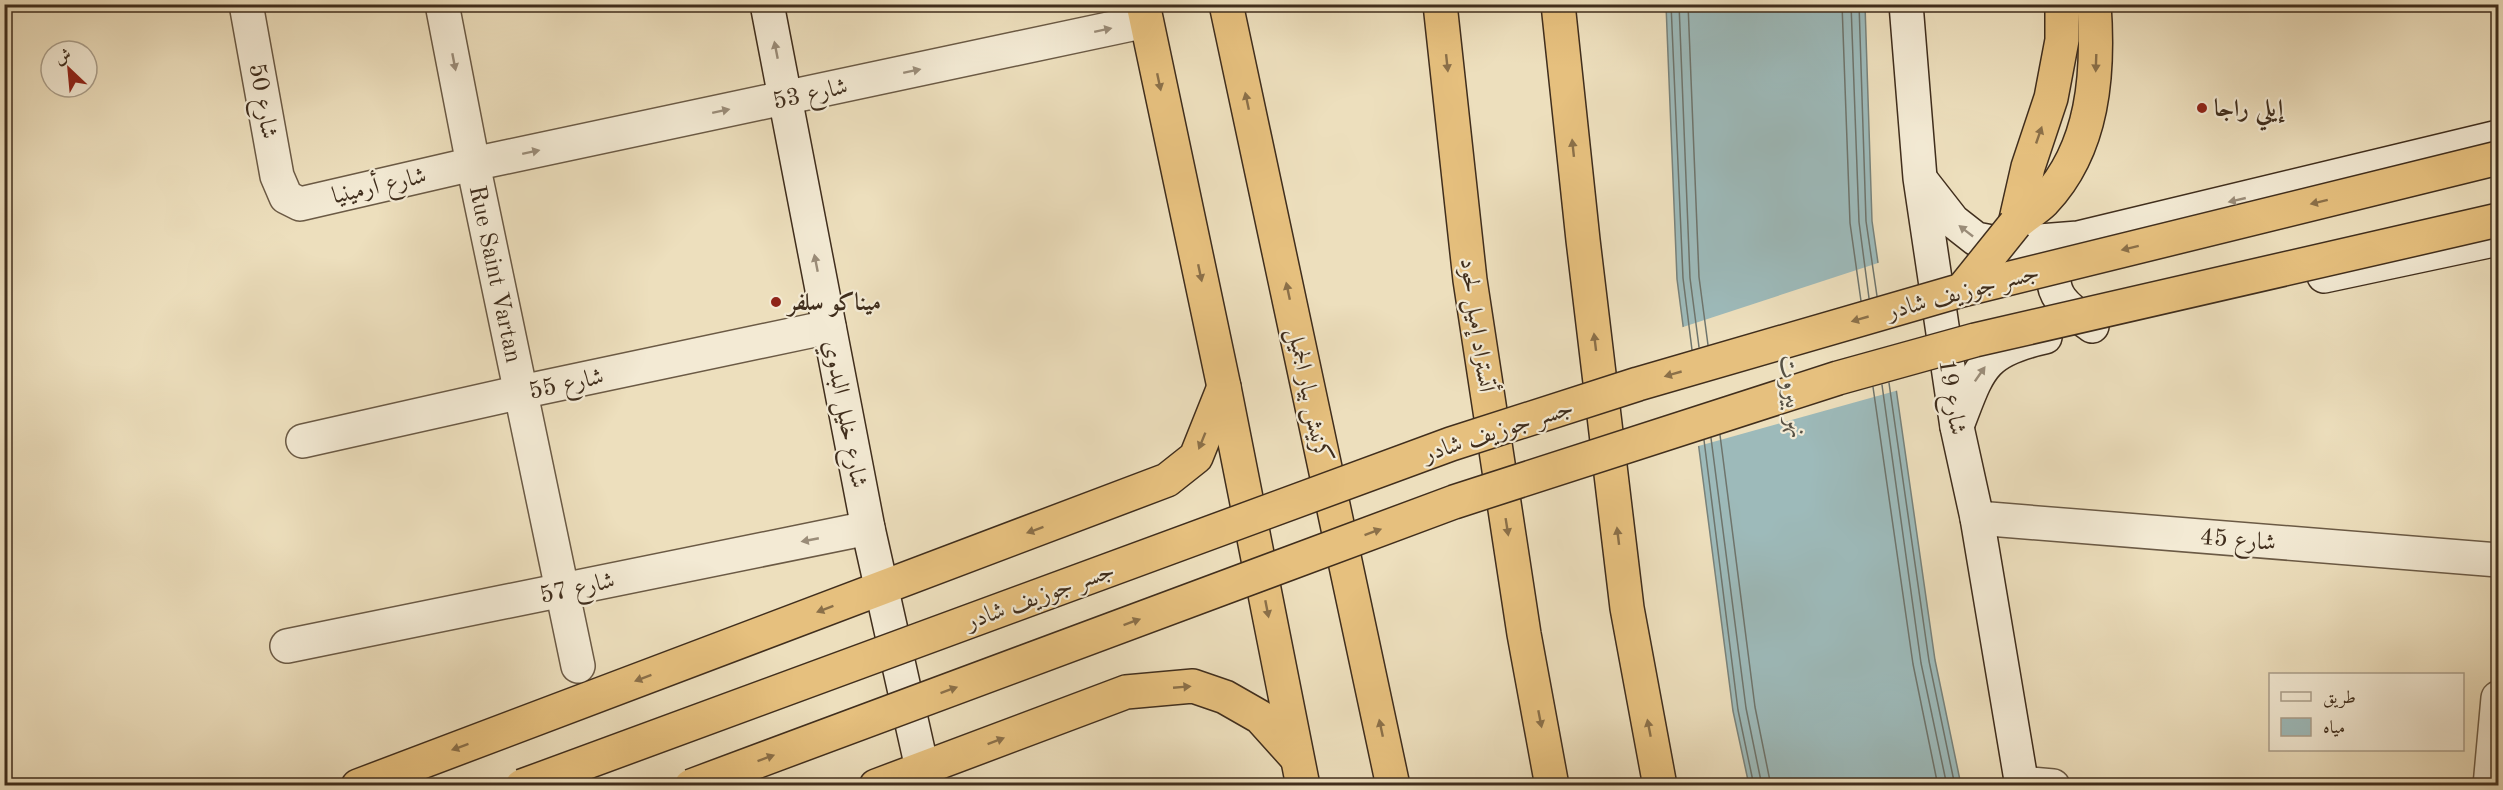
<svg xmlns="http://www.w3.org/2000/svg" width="2503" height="790" font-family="'Old Standard TT',Amiri,serif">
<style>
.water{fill:#9dbaba;stroke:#78827b;stroke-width:1.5}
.pier{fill:#eddfbd}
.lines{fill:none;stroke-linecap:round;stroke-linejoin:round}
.shore{stroke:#6e746c;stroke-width:1.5}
.street-casing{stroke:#6b5a45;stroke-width:36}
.secondary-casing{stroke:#402e1d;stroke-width:36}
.highway-casing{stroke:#402e1d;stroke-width:36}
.street{stroke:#f3ead4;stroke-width:33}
.secondary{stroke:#f3ead4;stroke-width:33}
.highway{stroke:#e6c07e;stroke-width:33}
.highway-bridge-casing{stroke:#402e1d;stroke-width:36;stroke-linecap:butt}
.highway-bridge{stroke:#e6c07e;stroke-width:33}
.oneway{fill:#9a8c78}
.oneway2{fill:#8b7049}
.poi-dot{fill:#8f2418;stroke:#f3ead4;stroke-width:2}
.labels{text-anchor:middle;stroke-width:4.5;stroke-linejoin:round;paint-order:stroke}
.street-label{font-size:24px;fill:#402e1d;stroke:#f3ead4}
.poi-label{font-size:24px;font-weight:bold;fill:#402e1d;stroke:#f3ead4;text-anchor:start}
.water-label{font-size:26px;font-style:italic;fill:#575144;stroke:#f3ead4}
</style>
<rect width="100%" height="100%" fill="#eddfbd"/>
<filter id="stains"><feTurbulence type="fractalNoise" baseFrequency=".00333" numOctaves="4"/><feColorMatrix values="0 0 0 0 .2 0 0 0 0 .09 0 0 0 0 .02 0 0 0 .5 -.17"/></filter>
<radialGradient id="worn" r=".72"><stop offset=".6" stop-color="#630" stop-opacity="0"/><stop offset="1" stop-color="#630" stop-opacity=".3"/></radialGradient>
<!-- water -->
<polygon class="water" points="1666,5 1865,5 1872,221 1935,660 1961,785 1749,785 1733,711 1677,279"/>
<!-- pier -->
<polygon class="pier" points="1881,262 1899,390 1695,447 1680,328"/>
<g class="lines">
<!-- shore -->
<g class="shore">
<polyline points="1671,4 1683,278 1692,350"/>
<polyline points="1679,4 1690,278 1699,347"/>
<polyline points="1688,4 1699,277 1708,345"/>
<polyline points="1842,4 1850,223 1861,301"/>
<polyline points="1851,4 1859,222 1869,298"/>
<polyline points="1859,4 1866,221 1877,296"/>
<polyline points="1889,383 1929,661 1955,786"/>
<polyline points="1882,385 1921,663 1947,786"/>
<polyline points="1873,387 1913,664 1938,786"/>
<polyline points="1720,435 1755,707 1771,786"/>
<polyline points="1711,438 1746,708 1762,786"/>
<polyline points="1704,440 1738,710 1754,786"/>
</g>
<defs>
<g id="street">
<polyline points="246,4 277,176 286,197 300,204 473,164 1146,21"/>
<polyline points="442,4 473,164 578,666"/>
<polyline points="303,441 521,392 829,327"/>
<polyline points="1977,518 2498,560"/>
<polyline points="287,646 868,528"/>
<polyline points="2022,783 2053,786"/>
<polyline points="2490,786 2498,698"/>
</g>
<g id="secondary">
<polyline points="767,4 868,528 922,768"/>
<polyline points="1906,4 1920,178 1957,427 1977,518 2022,786"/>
<polyline points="1921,180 1953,221 1976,239 2002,244 2078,238 2498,137"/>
<path d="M2073 245C2068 251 2058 260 2056 267 2046 297 2073 312 2092 326"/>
<polyline points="2324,276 2498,239"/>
<path d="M1957 426C1979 369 1981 351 2045 337"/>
</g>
<g id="highway">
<polyline points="1143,4 1224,387 1303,786"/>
<polyline points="1226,4 1393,786"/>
<polyline points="1440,4 1470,280 1524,634 1552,786"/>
<polyline points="1558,4 1583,240 1627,608 1660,786"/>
<path d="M2015 224C2024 216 2036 209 2044 201 2094 148 2099 73 2094 4"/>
<polyline points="2015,224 2028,167 2051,98 2062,40 2062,4"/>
<polyline points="358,786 1167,480 1196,457 1224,387"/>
<polyline points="876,786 1126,692 1193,686 1225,697 1260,717 1296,757"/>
</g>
</defs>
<!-- street casing -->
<use href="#street" class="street-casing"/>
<!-- secondary casing -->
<use href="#secondary" class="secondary-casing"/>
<!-- highway casing -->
<use href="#highway" class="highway-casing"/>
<!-- street -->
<use href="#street" class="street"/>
<!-- secondary -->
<use href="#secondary" class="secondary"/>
<!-- highway -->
<use href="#highway" class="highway"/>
<defs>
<g id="highway-bridge">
<polyline points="1962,290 2015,224"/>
<polyline points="522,786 1451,444 1638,384 1962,290 2498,158"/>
<polyline points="691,786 1454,502 1838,378 1975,340 2498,220"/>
</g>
</defs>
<!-- highway-bridge casing -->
<use href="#highway-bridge" class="highway-bridge-casing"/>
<!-- highway-bridge -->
<use href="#highway-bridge" class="highway-bridge"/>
</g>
<!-- one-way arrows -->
<defs><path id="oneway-solid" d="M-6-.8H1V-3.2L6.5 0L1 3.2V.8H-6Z" transform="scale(1.5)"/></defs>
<g class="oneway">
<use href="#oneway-solid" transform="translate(1103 30) rotate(-12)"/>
<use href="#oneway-solid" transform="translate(776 50) rotate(-101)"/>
<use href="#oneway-solid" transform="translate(454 62) rotate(79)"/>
<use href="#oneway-solid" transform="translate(912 71) rotate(-12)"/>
<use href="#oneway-solid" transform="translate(721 111) rotate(-12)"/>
<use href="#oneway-solid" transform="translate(531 152) rotate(-12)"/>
<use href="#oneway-solid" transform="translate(2237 200) rotate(167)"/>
<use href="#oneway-solid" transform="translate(1966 231) rotate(-142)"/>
<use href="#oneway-solid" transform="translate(816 263) rotate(-101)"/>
<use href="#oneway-solid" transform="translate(1980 374) rotate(-55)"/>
<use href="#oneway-solid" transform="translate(810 540) rotate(169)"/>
</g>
<g class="oneway2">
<use href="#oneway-solid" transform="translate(1447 63) rotate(84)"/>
<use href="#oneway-solid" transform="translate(2096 63) rotate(92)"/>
<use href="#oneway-solid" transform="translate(1159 82) rotate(78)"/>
<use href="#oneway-solid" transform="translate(1247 101) rotate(-102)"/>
<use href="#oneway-solid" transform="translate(2039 135) rotate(-71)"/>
<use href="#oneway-solid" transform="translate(1573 148) rotate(-96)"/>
<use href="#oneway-solid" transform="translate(2319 202) rotate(166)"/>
<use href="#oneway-solid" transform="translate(2130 248) rotate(166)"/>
<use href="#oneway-solid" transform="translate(1200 273) rotate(78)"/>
<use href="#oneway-solid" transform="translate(1288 291) rotate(-102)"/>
<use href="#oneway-solid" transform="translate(1860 319) rotate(164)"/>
<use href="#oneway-solid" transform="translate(1595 342) rotate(-97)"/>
<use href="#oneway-solid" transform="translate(1673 374) rotate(164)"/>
<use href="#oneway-solid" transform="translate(1202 441) rotate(112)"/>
<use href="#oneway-solid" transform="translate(1507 527) rotate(81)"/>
<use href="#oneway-solid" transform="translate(1035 530) rotate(160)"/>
<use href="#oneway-solid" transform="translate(1373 532) rotate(-20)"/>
<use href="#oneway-solid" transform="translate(1618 536) rotate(-97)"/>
<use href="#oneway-solid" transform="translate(825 609) rotate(159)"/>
<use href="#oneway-solid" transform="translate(1267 609) rotate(79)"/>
<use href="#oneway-solid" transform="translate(1132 622) rotate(-20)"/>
<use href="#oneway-solid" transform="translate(643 678) rotate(159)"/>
<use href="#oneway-solid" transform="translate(1182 687) rotate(-5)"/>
<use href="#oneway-solid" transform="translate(949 690) rotate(-20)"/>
<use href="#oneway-solid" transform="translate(1540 719) rotate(79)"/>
<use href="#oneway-solid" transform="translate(1381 728) rotate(-102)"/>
<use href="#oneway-solid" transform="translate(1649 728) rotate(-101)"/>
<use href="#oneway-solid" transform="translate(996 741) rotate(-21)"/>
<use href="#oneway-solid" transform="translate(460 747) rotate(160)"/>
<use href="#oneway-solid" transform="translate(766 758) rotate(-20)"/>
</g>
<!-- markers -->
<g class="poi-dot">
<circle cx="2202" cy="108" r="6"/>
<circle cx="776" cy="302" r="6"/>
</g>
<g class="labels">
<!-- street labels -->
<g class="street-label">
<text transform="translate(810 93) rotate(-12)" y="8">شارع 53</text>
<text transform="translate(264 101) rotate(80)" y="8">شارع 50</text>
<text transform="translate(379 185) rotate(-13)" y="8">شارع أرمينيا</text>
<text transform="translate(496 274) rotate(78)" y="8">Rue Saint Vartan</text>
<text transform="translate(1963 291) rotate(-15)" y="8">جسر جوزيف شادر</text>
<text transform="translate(1478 325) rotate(82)" y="8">أتستراد إميل لحود</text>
<text transform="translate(566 383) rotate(-12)" y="8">شارع 55</text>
<text transform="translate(1310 395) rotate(78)" y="8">كرنيش بيار الجميل</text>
<text transform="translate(1953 397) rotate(81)" y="8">شارع 19</text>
<text transform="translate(846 414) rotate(79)" y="8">شارع خليل البدوي</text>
<text transform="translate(1498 430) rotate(-18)" y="8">جسر جوزيف شادر</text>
<text transform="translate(2238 539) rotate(5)" y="8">شارع 45</text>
<text transform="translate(577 587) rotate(-12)" y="8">شارع 57</text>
<text transform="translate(1040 595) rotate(-20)" y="8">جسر جوزيف شادر</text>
</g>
<!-- poi labels -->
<g class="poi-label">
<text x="2214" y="116">إيلي راجا</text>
<text x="788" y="310">ميناكو سلفر</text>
</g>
<!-- water labels -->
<g class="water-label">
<text transform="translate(1794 397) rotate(82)" y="9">نهر بيروت</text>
</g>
</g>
<!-- margin -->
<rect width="2503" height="790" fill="none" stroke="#eddfbd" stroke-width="24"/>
<rect x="6" y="6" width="2491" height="778" fill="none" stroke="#402e1d" stroke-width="3"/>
<rect x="12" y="12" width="2479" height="766" fill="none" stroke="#402e1d" stroke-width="1.5"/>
<!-- legend -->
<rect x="2269" y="673" width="195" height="78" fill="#f3ead4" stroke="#ab9f8b" stroke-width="1.5"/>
<rect x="2281" y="692" width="30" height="9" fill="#f3ead4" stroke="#ab9f8b" stroke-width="1.5"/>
<text x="2323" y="703" font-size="18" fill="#402e1d">طريق</text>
<rect x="2281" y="718" width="30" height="18" fill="#9dbaba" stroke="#ab9f8b" stroke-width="1.5"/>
<text x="2323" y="733" font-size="18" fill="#402e1d">مياه</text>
<!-- north arrow -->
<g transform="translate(69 69) rotate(334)"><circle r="28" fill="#f3ead4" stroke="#ab9f8b" stroke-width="1.5"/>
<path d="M0-4.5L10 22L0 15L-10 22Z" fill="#8f2418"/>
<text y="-9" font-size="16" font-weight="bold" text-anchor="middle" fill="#402e1d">ش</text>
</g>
<rect width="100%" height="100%" filter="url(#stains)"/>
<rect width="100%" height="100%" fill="url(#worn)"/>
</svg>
